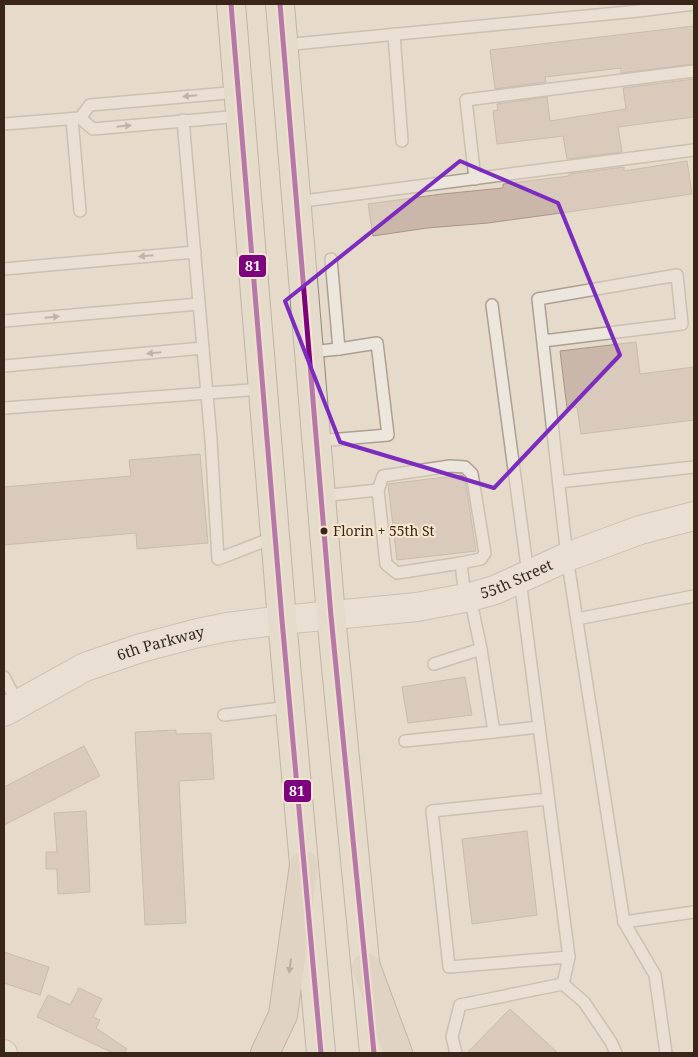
<svg xmlns="http://www.w3.org/2000/svg" width="698" height="1057" font-family="'Noto Serif',serif">
<style>
.building{fill:#cab7aa;stroke:#a69589}
.lines{fill:none;stroke-linecap:round;stroke-linejoin:round}
.service-casing{stroke:#ab9f94;stroke-width:14}
.minor-casing{stroke:#ab9f94;stroke-width:26}
.tertiary-casing{stroke:#ab9f94;stroke-width:30}
.primary-casing{stroke:#90857a;stroke-width:30}
.motorway-casing{stroke:#90857a;stroke-width:30}
.service{stroke:#ede6dd;stroke-width:11}
.minor{stroke:#ede6dd;stroke-width:24}
.tertiary{stroke:#ede6dd;stroke-width:28}
.primary{stroke:#e5dbcd;stroke-width:28}
.motorway{stroke:#d9c9bb;stroke-width:28}
.bus-1-casing{stroke:#f9e6ce;stroke-width:9}
.bus-1{stroke:#7c027e;stroke-width:5}
.oneway{fill:#94867c}
.oneway2{fill:#8a776b}
.marked{fill:none;stroke:#7b2cbf;stroke-width:4;stroke-linejoin:round}
.bus-dot{fill:#3a251b;stroke:#f9e6ce;stroke-width:2}
.labels{text-anchor:middle;stroke-width:4;stroke-linejoin:round;paint-order:stroke}
.bus-label{font-size:14px;fill:#3a251b;stroke:#f9e6ce;text-anchor:start}
.street-label{font-size:15px;fill:#3a251b;stroke:#f9e6ce}
.line-badge{stroke:#f9e6ce;stroke-width:2}
.badge-label{font-size:14px;text-anchor:middle;font-weight:bold;fill:#fff}
</style>
<rect width="100%" height="100%" fill="#e6daca"/>
<!-- building -->
<g class="building">
<polygon points="694,26 694,64 621,73 621,68 545,77 546,82 495,89 490,50"/>
<polygon points="694,79 694,117 618,127 622,152 567,159 563,136 497,144 493,111 498,110 497,104 547,97 550,121 626,109 623,88"/>
<polygon points="687,161 692,194 561,213 488,223 427,228 373,236 368,204 442,194 503,188 503,184 569,176 569,174 624,167 624,171"/>
<polygon points="636,342 640,374 694,367 694,420 581,434 577,407 567,408 560,351"/>
<polygon points="200,454 208,543 137,549 136,533 4,545 4,487 131,476 129,460"/>
<polygon points="462,475 465,478 476,551 397,560 388,484"/>
<polygon points="465,677 472,715 408,723 402,687"/>
<polygon points="176,730 176,734 211,733 214,779 179,781 186,923 145,925 135,732"/>
<polygon points="84,746 100,776 4,825 4,787"/>
<polygon points="86,811 90,892 58,894 57,869 46,869 46,852 57,852 54,813"/>
<polygon points="527,831 537,915 472,924 462,839"/>
<polygon points="4,952 49,967 40,995 4,983"/>
<polygon points="79,988 102,999 93,1017 100,1020 96,1028 127,1049 124,1053 113,1053 37,1017 48,995 70,1005"/>
<polygon points="510,1009 558,1053 467,1053"/>
</g>
<g class="lines">
<defs>
<g id="service">
<polyline points="394,34 402,141"/>
<polyline points="283,45 638,11 694,4"/>
<polyline points="80,118 90,105 239,92"/>
<polyline points="72,119 80,211"/>
<polyline points="183,120 211,440 218,559 275,537"/>
<polyline points="4,124 80,118 93,129 241,116"/>
<polyline points="475,179 466,100 694,71"/>
<polyline points="296,202 694,150"/>
<polyline points="4,269 195,252"/>
<polyline points="492,305 528,574"/>
<polyline points="4,321 199,304"/>
<polyline points="543,341 682,324 677,275 538,299 567,557 624,922 694,912"/>
<polyline points="309,352 339,349"/>
<polyline points="4,366 203,348"/>
<polyline points="4,408 263,389"/>
<polyline points="317,441 388,435 377,343 339,349 331,259"/>
<polyline points="559,482 694,467"/>
<polyline points="378,490 383,476 450,466 465,467 472,474 485,553 481,559 461,563"/>
<polyline points="321,496 378,490 386,564 397,573 461,563 465,598"/>
<path d="M520 580C537 705 552 831 569 957L449 967 432 811 548 799"/>
<polyline points="577,619 694,596"/>
<polyline points="434,664 481,649 470,597"/>
<polyline points="4,677 18,704"/>
<polyline points="224,715 290,707"/>
<polyline points="494,732 539,727"/>
<polyline points="405,741 494,732 481,649"/>
<polyline points="624,922 655,975 666,1053"/>
<polyline points="563,984 584,1002 611,1042 616,1053"/>
<polyline points="563,984 569,957"/>
<polyline points="456,1053 452,1037 460,1005 563,984"/>
</g>
<polyline id="minor" points="4,1052 5,1053"/>
<g id="tertiary">
<path id="s1" d="M4 712 85 667 141 648 198 633 227 627 282 620 417 607 470 597 495 590 567 557 640 530 694 516"/>
</g>
<g id="primary">
<polyline points="231,4 282,620 321,1053"/>
<polyline points="280,4 331,616 374,1053"/>
</g>
<g id="motorway">
<polyline points="366,967 398,1053"/>
<polyline points="265,1053 283,1015 304,865"/>
</g>
</defs>
<!-- service casing -->
<use href="#service" class="service-casing"/>
<!-- minor casing -->
<use href="#minor" class="minor-casing"/>
<!-- tertiary casing -->
<use href="#tertiary" class="tertiary-casing"/>
<!-- primary casing -->
<use href="#primary" class="primary-casing"/>
<!-- motorway casing -->
<use href="#motorway" class="motorway-casing"/>
<!-- service -->
<use href="#service" class="service"/>
<!-- minor -->
<use href="#minor" class="minor"/>
<!-- tertiary -->
<use href="#tertiary" class="tertiary"/>
<!-- primary -->
<use href="#primary" class="primary"/>
<!-- motorway -->
<use href="#motorway" class="motorway"/>
<defs>
<g id="bus-1">
<polyline points="231,4 282,620 321,1053"/>
<polyline points="280,4 331,616 374,1053"/>
</g>
</defs>
<!-- bus-1 casing -->
<use href="#bus-1" class="bus-1-casing"/>
<!-- bus-1 -->
<use href="#bus-1" class="bus-1"/>
</g>
<!-- one-way arrows -->
<defs><path id="oneway-solid" d="M-6-.8H1V-3.2L6.5 0L1 3.2V.8H-6Z" transform="scale(1.25)"/></defs>
<g class="oneway">
<use href="#oneway-solid" transform="translate(190 96) rotate(175)"/>
<use href="#oneway-solid" transform="translate(124 126) rotate(-6)"/>
<use href="#oneway-solid" transform="translate(146 256) rotate(175)"/>
<use href="#oneway-solid" transform="translate(52 317) rotate(-5)"/>
<use href="#oneway-solid" transform="translate(154 353) rotate(175)"/>
</g>
<use class="oneway2" href="#oneway-solid" transform="translate(290 966) rotate(98)"/>
<!-- marked area -->
<path d="M0 0H698V1057H0ZM460 161 558 203 620 355 494 488 340 442 285 301Z" fill="#e6daca" fill-opacity=".55" fill-rule="evenodd"/>
<path class="marked" d="M460 161 558 203 620 355 494 488 340 442 285 301Z"/>
<!-- markers -->
<circle class="bus-dot" cx="324" cy="531" r="4.5"/>
<g class="labels">
<!-- bus labels -->
<g class="bus-label">
<text x="333" y="536">Florin + 55th St</text>
</g>
<!-- street labels -->
<g class="street-label">
<text dy="5" stroke="none"><textPath href="#s1" startOffset="535">55th Street</textPath></text>
<text dy="5" stroke="none"><textPath href="#s1" startOffset="172">6th Parkway</textPath></text>
</g>
</g>
<g class="line-badge">
<rect x="238" y="254" width="29" height="24" rx="5" fill="#7c027e"/>
<rect x="283" y="779" width="29" height="24" rx="5" fill="#7c027e"/>
</g>
<g class="badge-label">
<text x="253" y="271">81</text>
<text x="297" y="796">81</text>
</g>
<!-- border -->
<rect width="698" height="1057" fill="none" stroke="#3a251b" stroke-width="10"/>
</svg>
